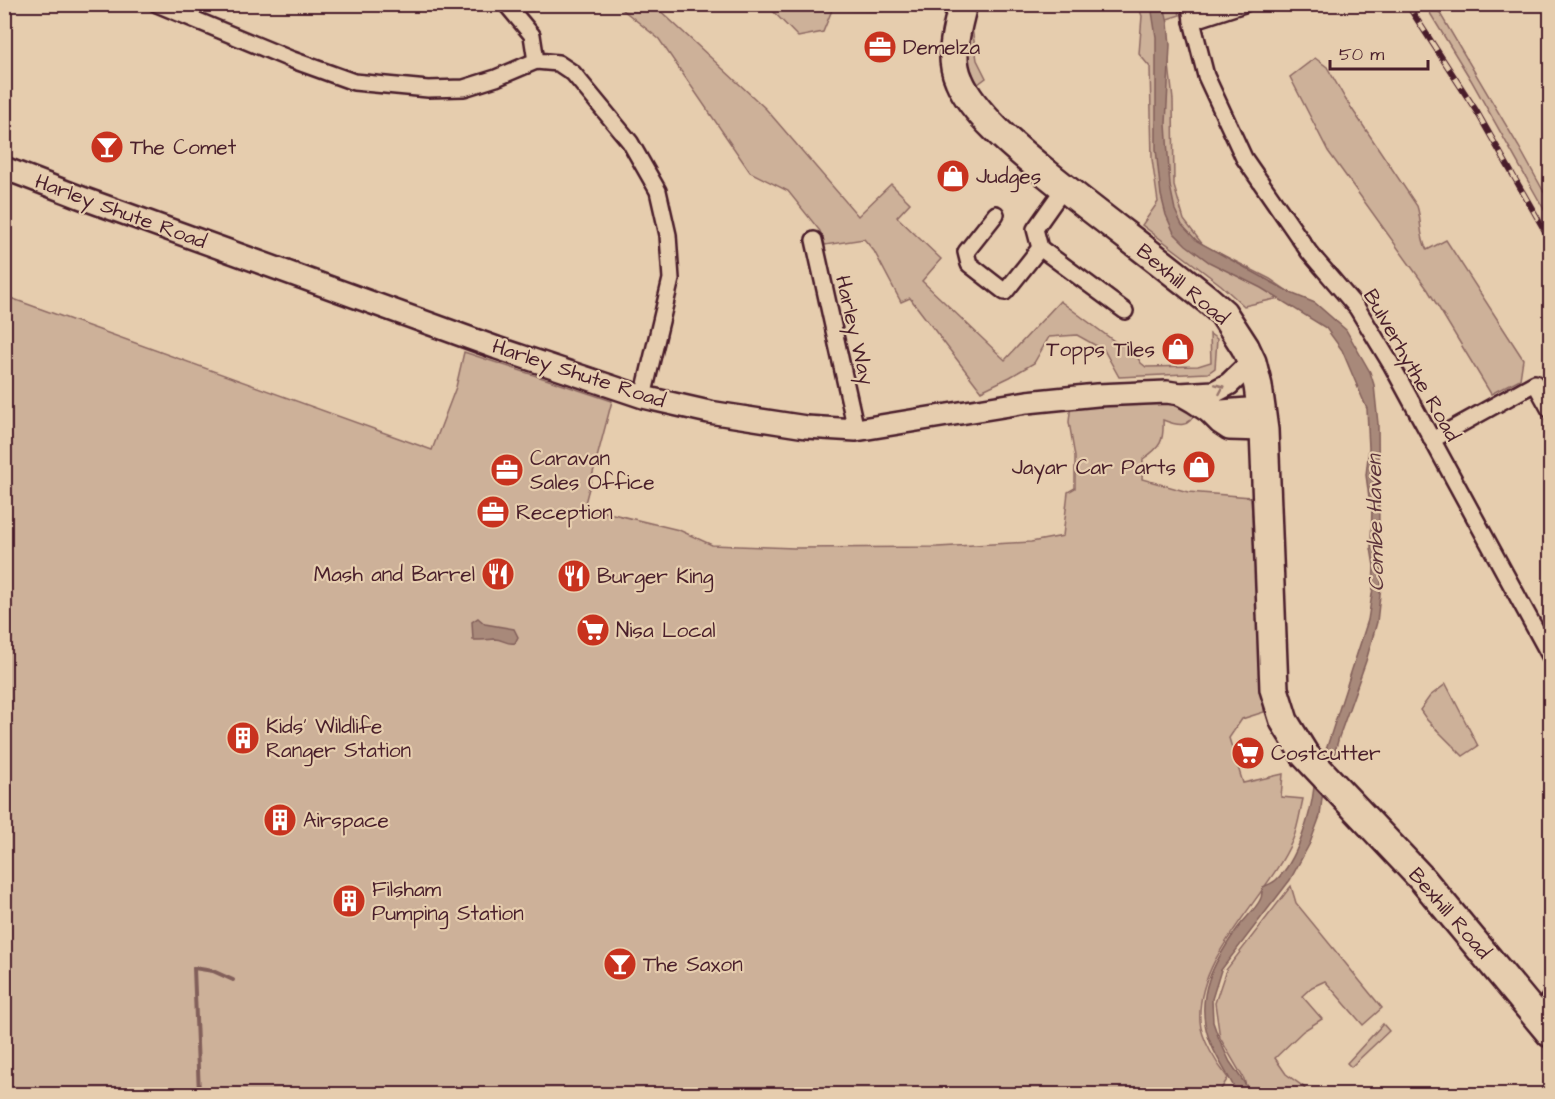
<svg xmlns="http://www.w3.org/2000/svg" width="1555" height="1099" font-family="'Architects Daughter',sans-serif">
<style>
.green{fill:#cdb199;stroke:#8c6862;stroke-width:1.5}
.water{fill:#a8897a;stroke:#825f5a;stroke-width:1.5}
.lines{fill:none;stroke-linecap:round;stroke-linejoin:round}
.stream{stroke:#825f5a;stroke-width:4}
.street-casing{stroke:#4a1f2b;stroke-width:20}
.secondary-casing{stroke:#4a1f2b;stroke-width:26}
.highway-casing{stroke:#4a1f2b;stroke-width:32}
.street{stroke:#e6cdae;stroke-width:15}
.secondary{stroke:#e6cdae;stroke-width:21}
.highway{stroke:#e6cdae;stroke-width:27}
.rail-casing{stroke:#4a1f2b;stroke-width:6}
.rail{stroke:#e6cdae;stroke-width:4;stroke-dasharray:11;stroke-linecap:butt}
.oneway{stroke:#98766c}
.labels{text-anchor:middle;stroke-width:4.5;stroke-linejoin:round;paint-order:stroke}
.poi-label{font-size:21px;fill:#4a1f2b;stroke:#e6cdae;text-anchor:start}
.street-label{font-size:21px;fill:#4a1f2b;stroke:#e6cdae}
.water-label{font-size:22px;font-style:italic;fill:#5d343b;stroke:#e6cdae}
</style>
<rect width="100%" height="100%" fill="#e6cdae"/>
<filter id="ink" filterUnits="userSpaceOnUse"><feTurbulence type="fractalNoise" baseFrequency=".0167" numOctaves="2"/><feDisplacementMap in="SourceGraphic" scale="12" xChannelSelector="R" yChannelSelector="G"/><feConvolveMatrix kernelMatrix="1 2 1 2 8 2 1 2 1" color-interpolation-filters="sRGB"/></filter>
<g filter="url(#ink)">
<!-- green -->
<g class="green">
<polygon points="617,5 654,5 766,109 858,216 891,184 910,203 897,217 941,259 922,281 1005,360 1060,301 1121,346 1127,341 1141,363 1146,367 1198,366 1211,362 1210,334 1217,339 1215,368 1208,373 1119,377 1104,350 1077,335 1049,337 1034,363 1010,377 981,391 910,298 901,302 874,251 864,239 825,245 820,231 788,191 750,172 659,39"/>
<polygon points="767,5 890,5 883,11 832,10 823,32 798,37"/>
<polygon points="1138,5 1177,5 1180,15 1164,20 1173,100 1174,186 1184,220 1203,245 1270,279 1293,295 1244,306 1221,285 1142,225 1158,202 1152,159 1150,67 1139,54 1142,16"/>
<polygon points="1425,5 1435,5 1519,147 1550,203 1550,220 1471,80"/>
<path d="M970 27 972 28 977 60 986 78 978 84C966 65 965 49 970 27Z"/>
<path d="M1315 58 1327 67 1346 100 1417 206C1422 221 1419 237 1427 250L1446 240 1523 359 1520 379 1491 394 1428 290 1328 151 1290 77Z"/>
<path d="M5 296 432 450 456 387 464 352 612 401 584 507 679 530 712 545 794 548 937 547 1031 542 1063 536 1068 492 1075 488V457L1069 422 1071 403 1168 394 1195 411C1190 430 1176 425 1163 420 1164 441 1161 447 1143 459L1142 479 1188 492 1251 497 1264 712 1242 719 1229 738 1243 783 1283 774 1281 797 1303 799C1300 812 1298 827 1293 839 1268 898 1196 954 1200 1021 1201 1039 1217 1064 1228 1078L1218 1094H5Z"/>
<polygon points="1446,684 1478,746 1463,756 1427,720 1420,710 1430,696"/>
<polygon points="1291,886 1296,903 1382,1008 1363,1025 1325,981 1312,987 1302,996 1322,1019 1303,1031 1275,1058 1286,1074 1305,1088 1300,1094 1248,1094 1244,1079 1220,1038 1215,1003 1226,970"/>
<polygon points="1383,1024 1389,1031 1351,1067 1347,1063"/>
</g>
<!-- water -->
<g class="water">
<path d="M1151 5H1164L1168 23 1170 45 1166 124 1170 186 1175 210 1182 225 1197 241 1293 294 1315 303 1346 330 1370 372 1374 385 1378 424 1379 531 1382 577 1377 622 1366 661 1339 737 1322 798 1320 816 1310 843 1290 880 1221 970 1212 999 1213 1022 1219 1039 1230 1062 1252 1094H1237C1229 1074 1215 1058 1208 1036 1195 995 1214 962 1237 929 1244 919 1255 910 1260 900 1263 895 1261 891 1263 887 1267 885 1273 883 1276 880 1297 862 1311 814 1314 787L1368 620 1373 588 1374 566 1371 548 1372 505 1369 497 1366 475 1369 448 1367 409 1342 350 1326 328 1261 288 1209 262 1186 245 1174 233 1166 215 1161 195 1156 149V37Z"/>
<path d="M478 618 485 624 514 629 518 637 515 643C507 645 503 639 494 639 487 640 481 640 473 640L472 622Z"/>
</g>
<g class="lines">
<!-- stream -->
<polyline class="stream" points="199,1094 194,968 213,971 233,980"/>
<defs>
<g id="street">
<polyline points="157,4 290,59 354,82 428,89 464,88 496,78 536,61"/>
<polyline points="506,4 532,35 536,61 558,63 573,73 630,142 658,191 668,235 671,279 643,397"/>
<polyline points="1190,4 1192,21 1206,76 1244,158 1309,252 1357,308 1391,364 1550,656"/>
<polyline points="1192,21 1244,4"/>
<polyline points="1064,188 1035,229 1040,248 1125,311"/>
<polyline points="996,214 966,252 969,264 1005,292 1040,248"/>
<polyline points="814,240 856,430"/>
<polyline points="1432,440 1535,383 1550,410"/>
<polyline points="1538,1018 1550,998"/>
</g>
<g id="secondary">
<polyline points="4,168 82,198 497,348 643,397 709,412 806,427 856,430 1027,402 1097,395 1167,392 1180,394 1214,392 1229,384 1252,362"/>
<polyline points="1180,394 1194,402 1209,412 1220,423 1229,429 1264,430"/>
<polyline points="1209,412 1261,408"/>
</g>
<path id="highway" d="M963 4C957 29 948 56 959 80 973 114 1018 150 1046 173 1099 216 1154 256 1207 299L1223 313 1245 347 1252 362 1258 386 1264 430 1274 689 1284 721 1305 755 1423 880 1550 1033"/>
</defs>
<!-- street casing -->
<use href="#street" class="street-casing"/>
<!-- secondary casing -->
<use href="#secondary" class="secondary-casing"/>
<!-- highway casing -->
<use href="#highway" class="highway-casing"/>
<!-- street -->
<use href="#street" class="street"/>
<!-- secondary -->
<use href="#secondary" class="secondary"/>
<!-- highway -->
<use href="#highway" class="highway"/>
<defs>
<polyline id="rail" points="1407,4 1477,112 1550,240"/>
</defs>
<!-- rail casing -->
<use href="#rail" class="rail-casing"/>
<!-- rail -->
<use href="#rail" class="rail"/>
</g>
<!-- one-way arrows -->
<defs><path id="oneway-chevron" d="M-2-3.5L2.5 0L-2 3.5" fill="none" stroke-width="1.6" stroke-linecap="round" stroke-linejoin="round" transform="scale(1.5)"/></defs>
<use class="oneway" href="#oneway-chevron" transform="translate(1220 388) rotate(-24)"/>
</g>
<!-- icons -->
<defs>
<symbol id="office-disc" viewBox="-11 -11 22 22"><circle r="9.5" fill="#c8321e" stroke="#e6cdae"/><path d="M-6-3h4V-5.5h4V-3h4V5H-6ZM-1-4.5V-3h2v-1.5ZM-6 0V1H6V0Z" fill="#fff"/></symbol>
<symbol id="bar-disc" viewBox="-11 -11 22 22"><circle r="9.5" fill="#c8321e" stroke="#e6cdae"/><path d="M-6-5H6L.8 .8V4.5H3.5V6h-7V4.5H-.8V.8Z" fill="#fff"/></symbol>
<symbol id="shop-disc" viewBox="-11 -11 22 22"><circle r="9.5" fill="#c8321e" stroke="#e6cdae"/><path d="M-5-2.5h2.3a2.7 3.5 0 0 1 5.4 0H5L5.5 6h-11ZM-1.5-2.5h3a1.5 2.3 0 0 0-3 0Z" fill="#fff"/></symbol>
<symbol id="restaurant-disc" viewBox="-11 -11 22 22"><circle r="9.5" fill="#c8321e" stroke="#e6cdae"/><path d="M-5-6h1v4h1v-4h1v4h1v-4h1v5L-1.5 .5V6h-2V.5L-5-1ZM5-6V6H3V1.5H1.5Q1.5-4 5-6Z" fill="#fff"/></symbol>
<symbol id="supermarket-disc" viewBox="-11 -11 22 22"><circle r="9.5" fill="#c8321e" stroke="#e6cdae"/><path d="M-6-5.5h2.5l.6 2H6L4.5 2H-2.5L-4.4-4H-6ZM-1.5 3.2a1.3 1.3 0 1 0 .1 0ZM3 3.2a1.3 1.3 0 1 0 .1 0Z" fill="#fff"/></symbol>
<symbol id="building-disc" viewBox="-11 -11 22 22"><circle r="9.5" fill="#c8321e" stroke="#e6cdae"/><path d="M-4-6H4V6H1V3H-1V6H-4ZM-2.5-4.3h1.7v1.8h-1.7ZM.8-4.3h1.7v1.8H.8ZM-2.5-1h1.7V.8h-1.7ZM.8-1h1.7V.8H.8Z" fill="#fff"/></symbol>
</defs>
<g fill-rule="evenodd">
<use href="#office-disc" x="861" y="28" width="38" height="38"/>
<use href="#bar-disc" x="88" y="128" width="38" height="38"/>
<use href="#shop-disc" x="934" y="157" width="38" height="38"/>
<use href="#shop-disc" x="1159" y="330" width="38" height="38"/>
<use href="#shop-disc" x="1180" y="448" width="38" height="38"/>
<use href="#office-disc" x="488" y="451" width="38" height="38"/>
<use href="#office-disc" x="474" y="493" width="38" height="38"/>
<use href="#restaurant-disc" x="479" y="555" width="38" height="38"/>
<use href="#restaurant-disc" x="555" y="557" width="38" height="38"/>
<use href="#supermarket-disc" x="574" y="611" width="38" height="38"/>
<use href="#building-disc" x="224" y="719" width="38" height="38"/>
<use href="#supermarket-disc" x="1229" y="734" width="38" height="38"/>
<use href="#building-disc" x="261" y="801" width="38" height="38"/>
<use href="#building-disc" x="330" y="882" width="38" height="38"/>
<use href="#bar-disc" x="601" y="945" width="38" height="38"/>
</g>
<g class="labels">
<!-- poi labels -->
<g class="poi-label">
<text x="903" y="54">Demelza</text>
<text x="130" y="154">The Comet</text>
<text x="976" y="183">Judges</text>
<text x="1155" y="356" text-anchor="end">Topps Tiles</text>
<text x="530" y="465">Caravan<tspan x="530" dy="24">Sales Office</tspan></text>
<text x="1176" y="474" text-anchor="end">Jayar Car Parts</text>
<text x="516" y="519">Reception</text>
<text x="475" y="581" text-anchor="end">Mash and Barrel</text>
<text x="597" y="583">Burger King</text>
<text x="616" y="637">Nisa Local</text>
<text x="266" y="733">Kids' Wildlife<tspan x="266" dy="24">Ranger Station</tspan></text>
<text x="1271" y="760">Costcutter</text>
<text x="303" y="827">Airspace</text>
<text x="372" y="896">Filsham<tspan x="372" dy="24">Pumping Station</tspan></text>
<text x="643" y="971">The Saxon</text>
</g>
<!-- street labels -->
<g class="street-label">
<text transform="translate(121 211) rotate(20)" y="7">Harley Shute Road</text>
<text transform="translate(1183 284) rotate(40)" y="7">Bexhill Road</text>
<text transform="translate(855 330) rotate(77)" y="7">Harley Way</text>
<text transform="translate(1412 365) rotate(60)" y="7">Bulverhythe Road</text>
<text transform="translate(579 373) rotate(18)" y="7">Harley Shute Road</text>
<text transform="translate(1450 913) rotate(49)" y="7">Bexhill Road</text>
</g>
<!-- water labels -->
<g class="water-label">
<text transform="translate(1374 523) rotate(-91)" y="8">Combe Haven</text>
</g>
</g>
<!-- margin -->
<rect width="1555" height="1099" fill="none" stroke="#e6cdae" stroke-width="24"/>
<rect x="12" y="12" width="1531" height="1075" fill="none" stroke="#4a1f2b" stroke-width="2" filter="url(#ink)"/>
<!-- scale -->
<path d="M1330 60v9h98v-9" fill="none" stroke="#4a1f2b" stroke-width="3"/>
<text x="1339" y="60" font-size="18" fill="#4a1f2b" stroke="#e6cdae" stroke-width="4.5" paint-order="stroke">50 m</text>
</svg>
